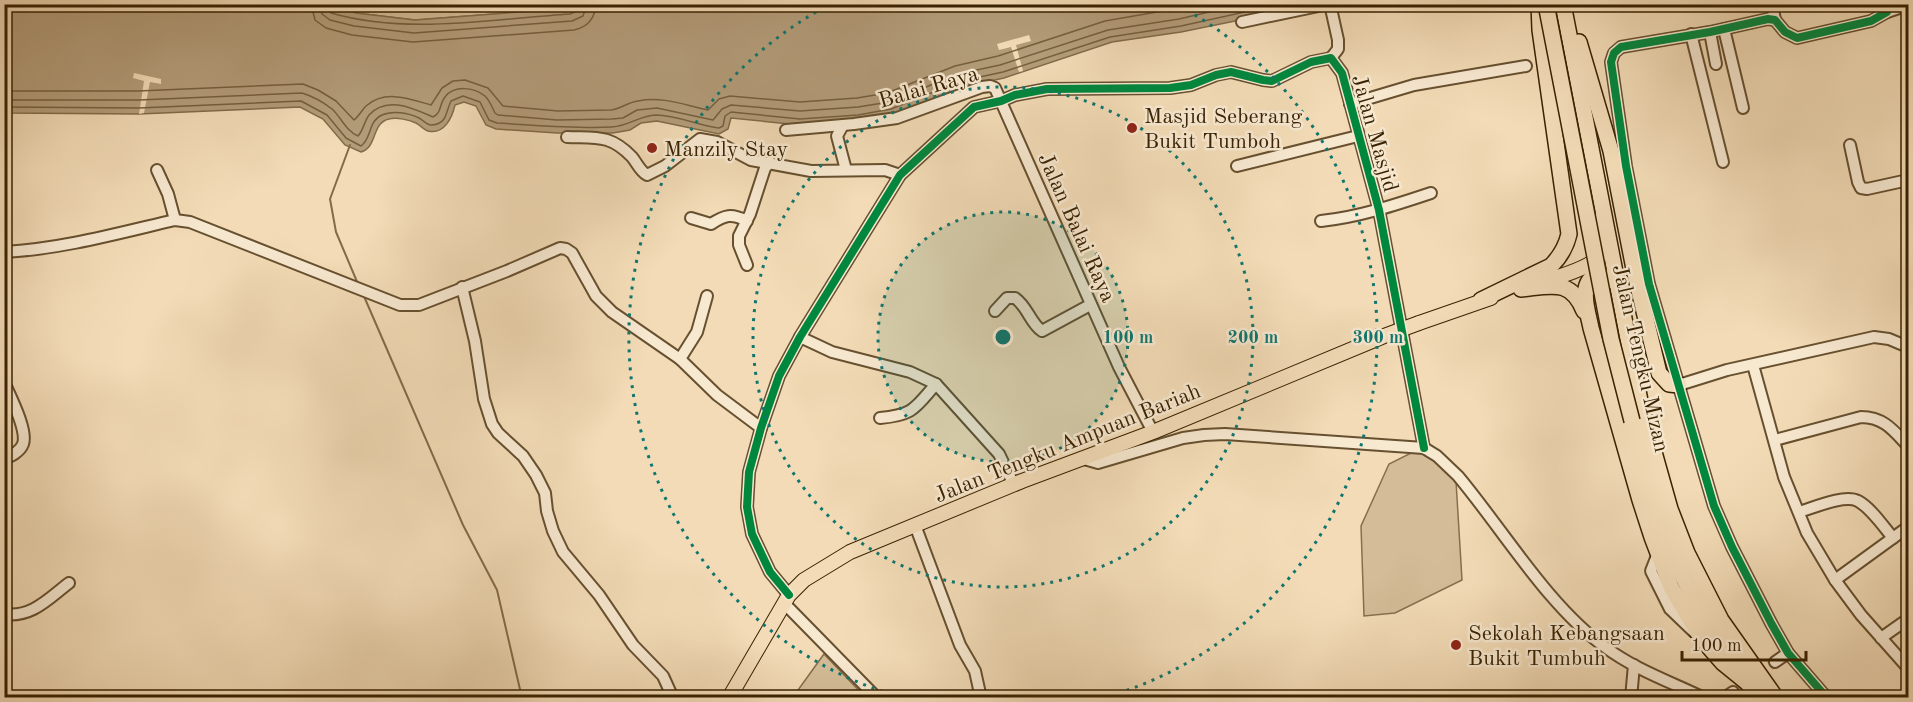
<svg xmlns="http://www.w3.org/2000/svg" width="1913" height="702" font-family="'Old Standard TT',serif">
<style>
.green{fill:#d3bc97;stroke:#866f4c;stroke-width:1.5}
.water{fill:#b39c79;stroke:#826b49;stroke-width:1.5}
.pier{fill:#f2dbb6}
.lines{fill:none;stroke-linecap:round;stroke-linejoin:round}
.shore{stroke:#765f3e;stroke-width:1.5}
.stream{stroke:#826b49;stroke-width:2}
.minor-tunnel{stroke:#cdb692;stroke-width:10;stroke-dasharray:10 5;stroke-linecap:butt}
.minor-casing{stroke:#67502f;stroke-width:14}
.major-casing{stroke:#392202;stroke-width:16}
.highway-casing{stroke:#392202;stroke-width:18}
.minor{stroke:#f7e8d0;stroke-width:10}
.major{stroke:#f2dbb6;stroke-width:14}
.highway{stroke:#f2dbb6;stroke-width:15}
.major-bridge-casing{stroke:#392202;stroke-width:16;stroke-linecap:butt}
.highway-bridge-casing{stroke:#392202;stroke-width:18;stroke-linecap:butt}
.major-bridge{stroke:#f2dbb6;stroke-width:14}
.highway-bridge{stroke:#f2dbb6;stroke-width:15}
.cycleway-casing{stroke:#f7e8d0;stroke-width:11}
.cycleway{stroke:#00873e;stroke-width:8}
.ring{fill:none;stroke:#0f766e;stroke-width:3;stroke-dasharray:3 6}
.poi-dot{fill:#8f2418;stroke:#f7e8d0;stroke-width:2}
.labels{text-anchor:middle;stroke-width:5;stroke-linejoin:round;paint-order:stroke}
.street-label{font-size:22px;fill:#392202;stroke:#f7e8d0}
.poi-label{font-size:22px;fill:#392202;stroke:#f7e8d0;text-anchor:start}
.centre{fill:#0f766e;stroke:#f7e8d0;stroke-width:3}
.ring-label{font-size:18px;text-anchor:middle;font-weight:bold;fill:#0f766e;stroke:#f7e8d0;stroke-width:5;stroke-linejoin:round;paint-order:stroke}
</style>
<rect width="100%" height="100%" fill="#f2dbb6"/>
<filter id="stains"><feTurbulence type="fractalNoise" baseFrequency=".00333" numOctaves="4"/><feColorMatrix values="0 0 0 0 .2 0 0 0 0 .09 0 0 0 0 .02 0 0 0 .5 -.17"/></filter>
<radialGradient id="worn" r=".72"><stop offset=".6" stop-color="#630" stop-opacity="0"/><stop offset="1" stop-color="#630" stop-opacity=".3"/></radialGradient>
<!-- green -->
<g class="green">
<polygon points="323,5 579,5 570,8 415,20 356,13"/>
<polygon points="1413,452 1426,453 1456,481 1462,580 1395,613 1364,616 1361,526 1389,464"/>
<polygon points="824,654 865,697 793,697"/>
</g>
<!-- water -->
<path class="water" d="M323 4 356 13 415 20 570 8 579 4 1314 5 1181 32 1112 42 1004 78 963 87 892 115 800 125 731 118 728 129 719 134 657 121 641 123 630 130 613 133H557L496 129 486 125 476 106 464 102 455 105C452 118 444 135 428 131 424 130 420 125 416 123 409 120 397 117 389 119 371 123 378 147 361 152L345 145 323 119 300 107 139 114 5 113 4 5Z"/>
<!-- pier -->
<g class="pier">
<polygon points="1029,35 1031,41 1016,45 1023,71 1019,72 1011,47 999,50 997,44"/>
<polygon points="134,73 161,79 161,84 150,82 144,113 139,114 144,81 133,78"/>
</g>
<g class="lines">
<!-- shore -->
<g class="shore">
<path d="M311 4 315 20 326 28 352 35 413 42 574 30C588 27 595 19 596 4"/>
<polyline points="320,4 322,14 330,20 354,26 414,33 572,21 583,16 587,4"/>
<path d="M327 4 331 13C407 35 492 19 570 14L577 11 579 4"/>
<path d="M4 91H138L303 84 318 90 336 101 354 120C359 116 362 110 366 106 385 89 410 99 431 105L442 88 453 81 465 80 488 88 503 106 558 111 611 110C621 109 628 102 638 101 663 96 684 105 708 110L719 99 730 96 800 102 857 98 887 93 955 66 998 56 1105 21 1203 4"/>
<path d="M4 100H139L302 93C312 96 323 102 332 109 341 117 346 131 358 136 363 131 364 122 369 115 387 95 414 109 433 117 442 113 439 104 445 97 454 85 474 87 485 96 490 101 492 107 495 113L498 115 557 120 612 119 623 118 637 110 657 108 713 120 722 109 731 105 800 111 858 107 889 102 958 74 1000 65 1108 30 1179 19 1243 4"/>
<path d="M4 107 139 108 301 101 327 115 346 138 361 146C372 138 368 121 382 115 392 110 409 113 419 118 423 120 427 125 431 125 436 125 441 123 444 119 447 114 448 107 451 101L463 96 480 102 489 120 497 123C535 125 574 129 612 127 629 126 638 116 656 115 677 115 699 126 719 128L723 126 725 116 731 112 800 119 858 115 891 109 961 81 1003 72 1110 37 1181 26 1281 4"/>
</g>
<!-- stream -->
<g class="stream">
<polyline points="350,145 330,199 336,232 358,284"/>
<polyline points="363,294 463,525 497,590 522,698"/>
</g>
<!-- minor-tunnel -->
<polyline class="minor-tunnel" points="1733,692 1775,662"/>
<defs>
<g id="minor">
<polyline points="1330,4 1338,40 1338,49 1331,58"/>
<polyline points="1772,4 1775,20"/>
<polyline points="1887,12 1908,5"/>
<polyline points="1242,22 1328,4"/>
<polyline points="1724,29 1743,108"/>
<polyline points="1710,32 1716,64"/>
<polyline points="1691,34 1723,162"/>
<polyline points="1350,104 1414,85 1526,66"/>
<polyline points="843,125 837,136 846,170"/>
<polyline points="786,130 854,124 897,118 982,87 990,86 995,88 1119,367 1153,432"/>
<path d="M567 137C596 138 610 134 632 157 637 163 640 171 647 175L665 166 700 139 717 142 751 160 811 171 885 170 900 175"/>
<polyline points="1850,145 1858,182 1861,188 1867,189 1908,180"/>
<polyline points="1237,166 1358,136"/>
<polyline points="157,170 168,194 175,220"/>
<path d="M691 218 711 224C725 215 731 213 747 221"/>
<path d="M1321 221C1359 217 1395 205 1431 193"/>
<path d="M4 252C62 249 119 233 175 220L190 222 400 305H419L507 271 560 248 566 249 572 253 596 296 612 312 680 359 717 395 761 428"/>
<polyline points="747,265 739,245 739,236 750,214 765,168 770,162"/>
<polyline points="462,287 475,341 484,399 492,424 498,433 523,456 536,475 545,493 547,511 553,531 563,552 599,595 633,645 663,676 673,698"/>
<path d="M995 311 1007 298H1015C1028 307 1030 323 1042 331L1090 305"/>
<polyline points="800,337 832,352 910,372 936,384 999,454 1014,485"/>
<polyline points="680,359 697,332 707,296"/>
<polyline points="1753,365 1784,477 1807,533 1835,580 1861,615 1908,668"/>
<path d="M4 382C10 396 28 430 23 444 20 452 11 456 4 459"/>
<polyline points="1679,385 1727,370 1874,337 1889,339 1908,347"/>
<path d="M880 418C914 415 915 408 936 384"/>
<path d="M1775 440 1861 417C1884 417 1894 431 1908 446"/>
<path d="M1084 459 1098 463 1183 438 1204 435 1225 434 1424 448 1437 456 1458 476C1504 531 1548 606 1605 647 1634 669 1671 682 1704 698"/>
<path d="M1799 512C1813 508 1844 494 1858 501 1871 508 1883 526 1893 538"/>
<polyline points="915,525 960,645 975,671 981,698"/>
<polyline points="1658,553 1651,571 1670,609 1694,632"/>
<polyline points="1835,580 1908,527"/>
<polyline points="789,595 770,572 752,534 747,507 749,472 761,428 779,376 800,337 900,175 974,107 1001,101 1015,95 1047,89 1170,88 1191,85 1216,75 1231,72 1263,80 1272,81 1311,62 1331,58 1342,73 1379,210 1424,448"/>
<polyline points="784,603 877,698"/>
<path d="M4 614C32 618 49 598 69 583"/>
<polyline points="1881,638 1908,619"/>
<polyline points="1775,662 1788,653"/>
<polyline points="1631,698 1634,665"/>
<polyline points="1724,698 1733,692"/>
<polyline points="1827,698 1788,653 1771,623 1732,547 1714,506 1649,284 1626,166 1611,62 1614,53 1621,47 1710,32 1768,19 1775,20 1785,32 1797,38 1871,21 1887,12 1885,4"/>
</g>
<g id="major">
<path d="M1535 284C1550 279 1602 267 1603 248 1604 240 1599 229 1597 221"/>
<polyline points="1419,323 1491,298"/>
<polyline points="729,698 789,595 804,580 850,552 1022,481 1153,432 1384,336"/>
</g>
<g id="highway">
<polyline points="1563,4 1641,406 1670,509 1687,553 1721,620 1776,698"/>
<polyline points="1579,42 1611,151 1635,274 1659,373 1669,384 1679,385"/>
<path d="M1608 281 1601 275H1595C1578 286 1588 312 1591 328L1640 500 1652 537 1671 587 1701 638 1723 663 1750 685"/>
<path d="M1521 289C1551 286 1571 278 1584 311"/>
<path d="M1481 300 1551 266C1561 256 1566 247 1569 234L1540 30 1539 4"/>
<path d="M1632 421C1642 460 1651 499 1665 536 1687 594 1721 648 1759 698"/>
</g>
</defs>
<!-- minor casing -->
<use href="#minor" class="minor-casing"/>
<!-- major casing -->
<use href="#major" class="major-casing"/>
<!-- highway casing -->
<use href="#highway" class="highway-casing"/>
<!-- minor -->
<use href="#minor" class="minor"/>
<!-- major -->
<use href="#major" class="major"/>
<!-- highway -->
<use href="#highway" class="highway"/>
<defs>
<polyline id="major-bridge" points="1384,336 1419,323"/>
<polyline id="highway-bridge" points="1546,4 1611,339 1632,421"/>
</defs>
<!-- major-bridge casing -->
<use href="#major-bridge" class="major-bridge-casing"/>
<!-- highway-bridge casing -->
<use href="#highway-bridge" class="highway-bridge-casing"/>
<!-- major-bridge -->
<use href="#major-bridge" class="major-bridge"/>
<!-- highway-bridge -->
<use href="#highway-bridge" class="highway-bridge"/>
<defs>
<g id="cycleway">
<polyline points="789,595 770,572 752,534 747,507 749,472 761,428 779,376 800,337 900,175 974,107 1001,101 1015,95 1047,89 1170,88 1191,85 1216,75 1231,72 1263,80 1272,81 1311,62 1331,58 1342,73 1379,210 1424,448"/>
<polyline points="1827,698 1788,653 1771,623 1732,547 1714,506 1649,284 1626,166 1611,62 1614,53 1621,47 1710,32 1768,19 1775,20 1785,32 1797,38 1871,21 1887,12 1885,4"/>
</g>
</defs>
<!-- cycleway casing -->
<use href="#cycleway" class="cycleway-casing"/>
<!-- cycleway -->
<use href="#cycleway" class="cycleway"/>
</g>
<!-- distance rings -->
<circle cx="1003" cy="337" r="125" fill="#0f766e" fill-opacity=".12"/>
<g class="ring">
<circle cx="1003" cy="337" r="125"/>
<circle cx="1003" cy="337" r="250"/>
<path d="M900 697A375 375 0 0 1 827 6M1179 6A375 375 0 0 1 1106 697"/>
</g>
<!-- markers -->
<g class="poi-dot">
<circle cx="1132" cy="128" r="6"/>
<circle cx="652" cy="148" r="6"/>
<circle cx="1456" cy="645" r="6"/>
</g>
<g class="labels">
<!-- street labels -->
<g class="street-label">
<text transform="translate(928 86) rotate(-16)" y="8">Balai Raya</text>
<text transform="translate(1376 133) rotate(74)" y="8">Jalan Masjid</text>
<text transform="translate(1078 227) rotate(66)" y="8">Jalan Balai Raya</text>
<text transform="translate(1642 358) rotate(77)" y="8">Jalan Tengku Mizan</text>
<text transform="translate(1067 442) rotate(-22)" y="8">Jalan Tengku Ampuan Bariah</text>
</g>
<!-- poi labels -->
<g class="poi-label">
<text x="1144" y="123">Masjid Seberang<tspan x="1144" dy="25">Bukit Tumboh</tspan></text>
<text x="664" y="156">Manzily Stay</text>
<text x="1468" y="640">Sekolah Kebangsaan<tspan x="1468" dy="25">Bukit Tumbuh</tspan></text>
</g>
</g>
<circle cx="1003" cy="337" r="9" class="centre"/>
<g class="ring-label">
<text x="1128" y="343">100 m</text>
<text x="1253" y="343">200 m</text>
<text x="1378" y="343">300 m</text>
</g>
<!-- margin -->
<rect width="1913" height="702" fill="none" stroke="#f2dbb6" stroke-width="24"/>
<rect x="6" y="6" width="1901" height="690" fill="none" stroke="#392202" stroke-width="3"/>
<rect x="12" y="12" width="1889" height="678" fill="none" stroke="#392202" stroke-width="1.5"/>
<!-- scale -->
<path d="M1682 651v9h124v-9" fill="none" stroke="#392202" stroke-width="3"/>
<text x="1691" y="651" font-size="18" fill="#392202" stroke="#f7e8d0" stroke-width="4.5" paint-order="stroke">100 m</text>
<rect width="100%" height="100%" filter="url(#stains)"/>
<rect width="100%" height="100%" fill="url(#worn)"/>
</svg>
